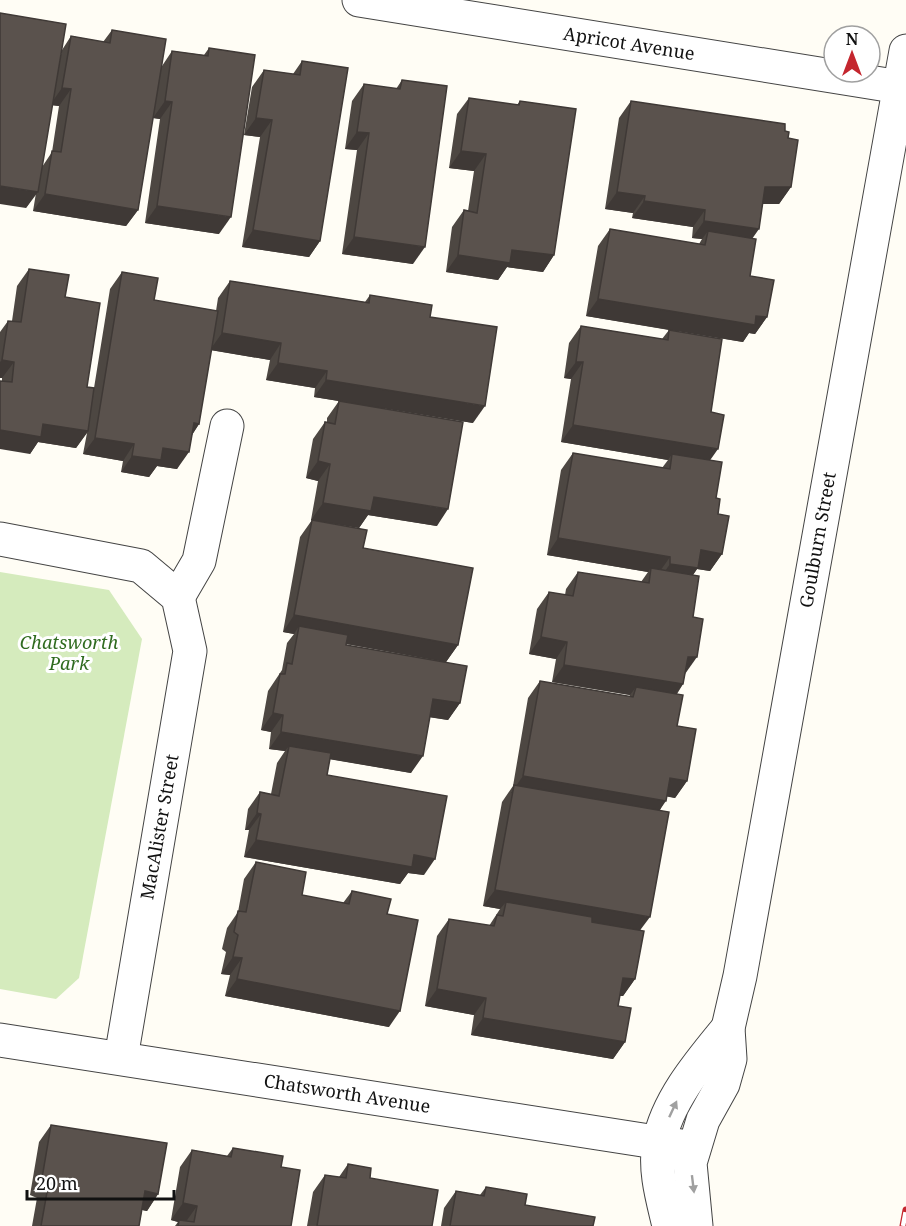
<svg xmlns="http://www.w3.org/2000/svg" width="906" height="1226" font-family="'Noto Serif',serif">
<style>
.green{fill:#d5ebbd}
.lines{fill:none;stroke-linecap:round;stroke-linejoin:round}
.minor-casing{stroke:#444;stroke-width:35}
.minor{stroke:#fff;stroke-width:33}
.rail-casing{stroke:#c4262e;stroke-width:7}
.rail{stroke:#fff;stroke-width:4.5;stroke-dasharray:14;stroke-linecap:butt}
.wall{fill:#4d4742;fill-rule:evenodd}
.shaded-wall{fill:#3f3936}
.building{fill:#5a524d;stroke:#3f3936;stroke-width:1.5}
.oneway{fill:#a0a0a0}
.labels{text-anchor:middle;stroke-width:6;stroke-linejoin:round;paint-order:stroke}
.street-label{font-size:18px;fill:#111;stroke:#fff}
.park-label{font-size:18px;font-style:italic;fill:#2f6b1f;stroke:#fff}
</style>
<rect width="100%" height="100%" fill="#fffdf5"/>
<!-- green -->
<polygon class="green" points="0,572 109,590 142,639 79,978 56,999 0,989"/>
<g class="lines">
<defs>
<g id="minor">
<polyline points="359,0 900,87"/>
<polyline points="0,539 141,566 178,597 190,651 121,1058"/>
<polyline points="178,597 199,561 227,426"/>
<polyline points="0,1040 694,1148"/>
<path d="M669 1226C663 1200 654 1171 659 1143 667 1100 701 1061 728 1028"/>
<polyline points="696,1226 690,1163 703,1120 723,1084 730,1059 728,1028 740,976 906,51"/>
</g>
</defs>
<!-- minor casing -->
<use href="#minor" class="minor-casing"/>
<!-- minor -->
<use href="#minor" class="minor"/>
<defs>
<polyline id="rail" points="903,1226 906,1210"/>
</defs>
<!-- rail casing -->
<use href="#rail" class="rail-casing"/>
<!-- rail -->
<use href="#rail" class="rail"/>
</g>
<!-- wall -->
<g class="wall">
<path d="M112 30 162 66 172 51 204 55 209 48 219 234 145 223 160 119 153 118 138 210 126 226 33 211 36 193 26 208 62 50 71 36 103 42ZM52 105 59 106 52 152 42 167Z"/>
<polygon points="302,61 320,241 309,257 242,247 260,137 244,135 252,87 264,70 293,74"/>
<polygon points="402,80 413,264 342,254 357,150 345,149 352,101 364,84 396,89"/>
<polygon points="469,98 517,105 520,101 554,255 543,272 507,267 498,280 446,272 452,227 464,210 468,211 474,171 449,168 457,114"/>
<polygon points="631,101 785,131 788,138 791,187 779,204 763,204 752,238 750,276 767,317 755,334 749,333 743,342 677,331 711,412 710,460 722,554 710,571 697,569 693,575 685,674 683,684 677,694 677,726 687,781 675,798 667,796 660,810 640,931 635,979 623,996 620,996 618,1006 625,1042 613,1059 471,1035 474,1015 425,1006 437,936 449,919 489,926 500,909 483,906 502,802 513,786 528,698 540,681 629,697 630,695 552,682 556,659 529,654 537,609 549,592 565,595 566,589 578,572 641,582 648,572 547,555 561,470 573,453 662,468 668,460 561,442 571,379 564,378 569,343 581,326 662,339 669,330 586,316 598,246 610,229 699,244 702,239 692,238 693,227 632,218 633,213 605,209 619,118"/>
<polygon points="29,269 65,297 87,387 94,388 110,289 122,272 154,300 216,311 218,298 230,281 365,302 370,295 430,317 473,423 384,408 437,526 368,515 359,528 311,520 318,481 306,478 313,439 325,422 327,422 327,418 339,401 314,397 315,388 266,380 270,360 211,350 199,424 192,435 177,469 157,466 149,477 121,472 123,461 83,454 87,433 76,448 38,442 30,454 2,381 2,378 0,378 0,332 8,321 12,321 17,286"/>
<path d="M312 520 363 548 458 645 446 662 460 703 448 720 430 717 411 773 330 759 327 775 424 875 408 873 400 884 244 857 249 830H245L248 809 260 792 271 794 277 763 285 751 269 749 271 732 261 730 268 691 282 670 287 643 294 634 283 632 300 537ZM346 644 445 662 346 645Z"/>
<polygon points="256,862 302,895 343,903 352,891 387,914 389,1027 225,996 230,975 221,974 226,952 222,949 227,928 238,912 244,879"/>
<polygon points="51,1125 158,1194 147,1211 142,1210 139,1226 32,1226 37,1198 30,1195 39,1142"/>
<polygon points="233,1148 281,1167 291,1226 175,1226 178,1222 171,1220 180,1167 192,1150 227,1156"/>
<polygon points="348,1164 370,1178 432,1226 307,1226 313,1192 325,1175 339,1177"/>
<polygon points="486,1187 525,1205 593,1226 441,1226 444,1208 456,1191 480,1195"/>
</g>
<!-- shaded-wall -->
<g class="shaded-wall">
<polygon points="62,88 71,89 59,106 50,105"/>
<polygon points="165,101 172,102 160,119 153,118"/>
<polygon points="256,118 272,120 260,137 244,135"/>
<polygon points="357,132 369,133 357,150 345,149"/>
<polygon points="461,151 486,154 474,171 449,168"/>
<polygon points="0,186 38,192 26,208 0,204"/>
<polygon points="765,187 791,187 779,204 753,204"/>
<polygon points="617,192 645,196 633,213 605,209"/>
<polygon points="45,194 138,210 126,226 33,211"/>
<polygon points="644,201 705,210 693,227 632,218"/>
<polygon points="157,206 231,217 219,234 145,223"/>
<polygon points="704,221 759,229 747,246 708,231 702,239 692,238"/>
<polygon points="253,230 320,241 309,257 242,247"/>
<polygon points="354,237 425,247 413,264 342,254"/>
<polygon points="512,250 554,255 543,272 507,267 498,280 446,272 458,255"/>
<polygon points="598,299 756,316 767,317 755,334 749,333 743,342 586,316"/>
<polygon points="222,333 281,343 270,360 210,350"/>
<polygon points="2,360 14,362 2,378 0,378 0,362"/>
<polygon points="576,362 583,362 571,379 564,378"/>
<polygon points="278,363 327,371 315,388 266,380"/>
<polygon points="326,380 485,406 473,423 314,397"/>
<polygon points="194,423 199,424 188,441"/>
<polygon points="43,424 88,431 76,448 38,442 30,454 0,449 0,430"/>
<polygon points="573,425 718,449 706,466 672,454 668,460 561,442"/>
<polygon points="95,438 134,444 123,461 83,454"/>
<polygon points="163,448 189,452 177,469 157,466 149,477 121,472 132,456"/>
<polygon points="318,461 330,464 318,481 306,478"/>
<polygon points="374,497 448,509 437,526 368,515 359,528 311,520 323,503"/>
<polygon points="558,538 670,557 658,574 651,568 648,572 547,555"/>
<polygon points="701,550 722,554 710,571 697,569 686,585 658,581 670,564"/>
<polygon points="294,615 458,645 446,662 297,635 299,626 294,634 283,632"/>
<polygon points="541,637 567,642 556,659 529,654"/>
<polygon points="688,657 697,657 685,674"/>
<polygon points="564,665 683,684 671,701 636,687 630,695 552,682"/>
<polygon points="433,699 460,703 448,720 421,716"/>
<polygon points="273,713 283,715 271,732 261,730"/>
<polygon points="281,732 423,756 411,773 287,752 289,746 285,751 269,749"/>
<polygon points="523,776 666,801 654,818 511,793"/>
<polygon points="670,778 687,781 675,798 658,795"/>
<polygon points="257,813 261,814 249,830 245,830"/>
<polygon points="256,840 414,855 435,859 424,875 408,873 400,884 244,857"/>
<polygon points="495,890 650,917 638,933 506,902 500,909 483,906"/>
<polygon points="233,957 242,958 230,975 221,974"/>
<polygon points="623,978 635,979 623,996 612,995"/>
<polygon points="237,979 400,1011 389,1027 225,996"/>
<polygon points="437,989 486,998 474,1015 425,1006"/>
<polygon points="483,1018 625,1042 613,1059 471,1035"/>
<polygon points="145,1191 158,1194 147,1211 133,1208"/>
<polygon points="183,1203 197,1206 185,1223 179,1220 178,1222 171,1220"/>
</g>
<!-- building -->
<g class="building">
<polygon points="0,13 66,24 38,192 0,186"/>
<polygon points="112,30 166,39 138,210 45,194 52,151 61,152 71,89 62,88 71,36 110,43"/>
<polygon points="209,48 255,55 231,217 157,206 172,102 165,101 172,51 208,56"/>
<polygon points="302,61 348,68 320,241 253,230 272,120 256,118 264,70 300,75"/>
<polygon points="402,80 447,86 425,247 354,237 369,133 357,132 364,84 400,89"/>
<polygon points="469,98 519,105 520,101 576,109 554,255 512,250 510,263 458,255 464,210 477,213 486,154 461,151"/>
<polygon points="631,101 785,124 785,131 789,132 788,138 798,140 791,187 765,187 759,229 704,221 705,210 644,201 645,196 617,192"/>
<polygon points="610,229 705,245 708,231 756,239 750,276 774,280 767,317 756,316 755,325 598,299"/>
<polygon points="29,269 69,275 65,297 100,303 87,387 94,388 88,431 43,424 41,437 0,430 0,381 12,382 14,362 2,360 8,321 21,322"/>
<polygon points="122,272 158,278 154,300 218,311 199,424 194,423 189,452 163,448 161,460 132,456 134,444 95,438"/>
<polygon points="230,281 369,303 370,295 432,305 430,317 497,327 485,406 326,380 327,371 278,363 281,343 222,333"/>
<polygon points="581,326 668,340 669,330 722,339 711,412 724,415 718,449 573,425 583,362 576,362"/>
<polygon points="339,401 463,422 448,509 374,497 371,511 323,503 330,464 318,461 325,422 335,424"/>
<polygon points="573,453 670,469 672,454 722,462 716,498 720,499 718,514 729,516 722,554 701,550 698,568 670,564 670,557 558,538"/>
<polygon points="312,520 367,530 363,548 473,568 458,645 294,615"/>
<polygon points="651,568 699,576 693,617 703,619 697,657 688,657 683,684 564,665 567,642 541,637 549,592 573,596 578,572 649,583"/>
<polygon points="299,626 348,635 346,645 467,666 460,703 433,699 423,756 281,732 283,715 273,713 280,674 285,674 287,663 292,664"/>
<polygon points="540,681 633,697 636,687 683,695 677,726 696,729 687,781 670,778 666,801 523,776"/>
<polygon points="289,746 331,753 327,775 447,796 435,859 414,855 412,867 256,840 261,814 257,813 260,792 279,796"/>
<polygon points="514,785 669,812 650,917 495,890"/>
<polygon points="256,862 306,872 302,895 349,904 352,891 391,899 387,914 418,920 400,1011 237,979 242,958 233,957 238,935 234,932 238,911 246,912"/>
<polygon points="506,902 592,917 592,922 644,931 635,979 623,978 618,1006 631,1008 625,1042 483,1018 486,998 437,989 449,919 494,926 497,915 503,916"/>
<polygon points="51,1125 167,1143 158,1194 145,1191 139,1226 41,1226 49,1181 42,1178"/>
<polygon points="233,1148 283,1156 281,1167 300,1170 291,1226 178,1226 179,1220 194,1222 197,1206 183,1203 192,1150 231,1157"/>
<polygon points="348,1164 371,1168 370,1178 438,1190 432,1226 317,1226 325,1175 346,1178"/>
<polygon points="486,1187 527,1194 525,1205 595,1217 593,1226 450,1226 456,1191 484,1196"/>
</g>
<!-- one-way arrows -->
<defs><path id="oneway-solid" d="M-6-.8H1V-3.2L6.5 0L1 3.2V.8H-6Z" transform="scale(1.5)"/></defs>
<g class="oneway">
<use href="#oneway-solid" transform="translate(673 1109) rotate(-65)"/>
<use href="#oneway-solid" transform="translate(693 1184) rotate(83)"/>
</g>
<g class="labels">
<!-- street labels -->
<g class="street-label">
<text transform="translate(629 44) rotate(9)" y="6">Apricot Avenue</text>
<text transform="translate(818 540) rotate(-80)" y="6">Goulburn Street</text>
<text transform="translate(160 827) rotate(-80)" y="6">MacAlister Street</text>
<text transform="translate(347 1094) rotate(9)" y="6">Chatsworth Avenue</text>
</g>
<!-- park labels -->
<g class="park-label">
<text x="69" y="649">Chatsworth<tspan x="69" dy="21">Park</tspan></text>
</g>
</g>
<!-- north arrow -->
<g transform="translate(852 54)"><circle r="28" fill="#ffffff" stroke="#a0a0a0" stroke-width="1.5"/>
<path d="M0-4.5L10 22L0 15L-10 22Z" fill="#c4262e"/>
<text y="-9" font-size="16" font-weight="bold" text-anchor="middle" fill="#111111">N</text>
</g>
<!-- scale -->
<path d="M27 1190v9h147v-9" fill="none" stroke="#111111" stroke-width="3"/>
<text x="36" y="1190" font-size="18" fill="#111111" stroke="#ffffff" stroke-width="4.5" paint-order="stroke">20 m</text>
</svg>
